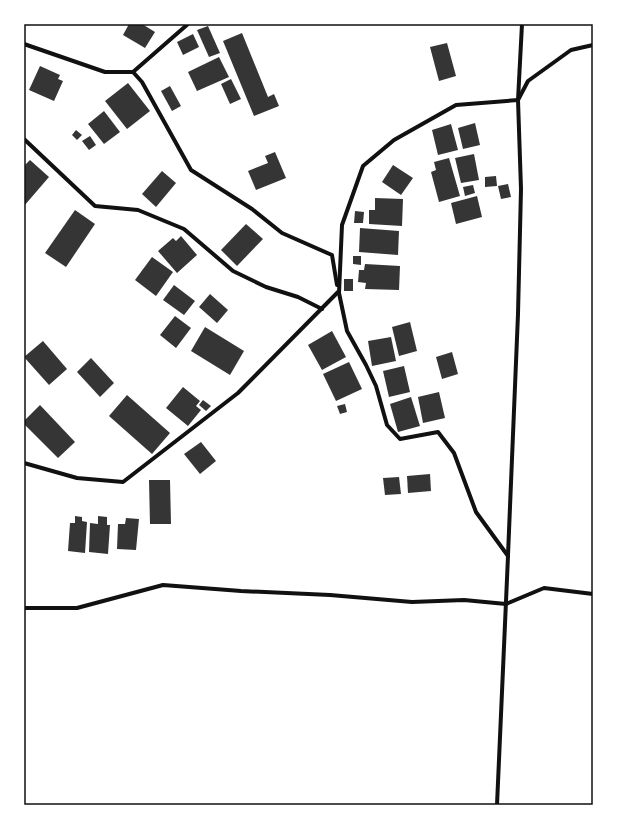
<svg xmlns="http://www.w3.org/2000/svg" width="617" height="829" font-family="'PT Serif',serif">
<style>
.building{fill:#353535}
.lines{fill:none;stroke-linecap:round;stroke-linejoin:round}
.minor{stroke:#111;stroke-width:4}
.neatline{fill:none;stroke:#111;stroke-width:1.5}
</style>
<rect width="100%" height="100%" fill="#fff"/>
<!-- building -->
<g class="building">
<polygon points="129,24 142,24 155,32 145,48 123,35"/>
<polygon points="208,26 220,53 209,57 197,30"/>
<polygon points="242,33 268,97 274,94 279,106 254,116 223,41"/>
<polygon points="193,34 199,47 183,55 177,42"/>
<polygon points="447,43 456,76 439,81 430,47"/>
<polygon points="219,57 229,77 197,91 188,72"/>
<polygon points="40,66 60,75 58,79 63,81 54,101 29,90"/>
<polygon points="231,79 241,99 230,104 221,84"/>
<polygon points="128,83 150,111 127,129 105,101"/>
<polygon points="170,86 181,106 172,111 161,91"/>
<polygon points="104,111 120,132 104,144 88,124"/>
<polygon points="475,123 480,145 463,149 458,128"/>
<polygon points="451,124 458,150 438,155 432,130"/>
<polygon points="76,130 82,135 77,140 72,135"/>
<polygon points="90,136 96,145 89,150 82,141"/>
<polygon points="275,152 286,178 256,190 248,171 268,163 265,156"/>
<polygon points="474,154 479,180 461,183 455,158"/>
<polygon points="449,158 460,196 439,202 431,172 436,170 434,162"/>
<polygon points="30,160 49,177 24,206 24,166"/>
<polygon points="393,165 413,178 401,195 382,182"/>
<polygon points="162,171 176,183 156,207 142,194"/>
<polygon points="496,176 497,186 485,187 485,177"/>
<polygon points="508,184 511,197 501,199 498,186"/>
<polygon points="473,185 475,193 465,196 463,187"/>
<polygon points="477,196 482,217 456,224 451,203"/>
<polygon points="375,198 403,199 402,226 369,224 369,210 375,210"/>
<polygon points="75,210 95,224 66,267 45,253"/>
<polygon points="355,211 364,212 363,223 354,223"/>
<polygon points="246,224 263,239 237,266 221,250"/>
<polygon points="360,228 399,231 398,255 359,252"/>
<polygon points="181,236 197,255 177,273 158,251 173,238 176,241"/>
<polygon points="353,256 361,256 361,265 353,264"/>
<polygon points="152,257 173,272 156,296 135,280"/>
<polygon points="365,264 400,266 399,290 365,289 366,283 358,282 359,270 364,270"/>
<rect x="344" y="279" width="9" height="12"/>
<polygon points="174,285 195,301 184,315 163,300"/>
<polygon points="210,294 228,310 217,323 199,307"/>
<polygon points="175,316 191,328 176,348 160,335"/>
<polygon points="410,322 417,351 399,356 392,327"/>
<polygon points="205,327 244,351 230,375 191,351"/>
<polygon points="332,331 346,357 322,370 308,345"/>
<polygon points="391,337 396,361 372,366 368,341"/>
<polygon points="43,341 67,369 49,385 24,357"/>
<polygon points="452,352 458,374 442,379 436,357"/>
<polygon points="91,358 114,383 100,397 77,372"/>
<polygon points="349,362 362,389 336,401 323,374"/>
<polygon points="404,366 410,392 389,397 383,371"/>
<polygon points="183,387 200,401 196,406 201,410 188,426 166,408"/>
<polygon points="439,392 445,418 423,423 418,397"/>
<polygon points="127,395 170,433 152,454 109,416"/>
<polygon points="411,397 420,426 398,432 390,404"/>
<polygon points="203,400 211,406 206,411 199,405"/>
<polygon points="345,404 347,412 340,414 337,406"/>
<polygon points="40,405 75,442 58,458 24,424 24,421"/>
<polygon points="201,442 216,461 200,474 184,454"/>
<polygon points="430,474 431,491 408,493 407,476"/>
<polygon points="399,477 401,494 385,495 383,478"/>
<polygon points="149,480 170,480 171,524 150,524"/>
<polygon points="75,516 82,517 82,521 87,522 85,553 68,551 70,523 75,523"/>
<polygon points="98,516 107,517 107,525 110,525 108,554 89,552 90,523 98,524"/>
<polygon points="126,518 139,519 136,550 117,549 118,524 125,524"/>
</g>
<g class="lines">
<!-- minor -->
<g class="minor">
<polyline points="24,44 105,72 133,72 142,82 191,170 252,209 282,233 332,255 337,285"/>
<polyline points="133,72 188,24"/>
<polyline points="24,139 95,206 138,210 184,229 233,271 266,287 298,297 322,309"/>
<polyline points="24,463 77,478 123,482 238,393 338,292"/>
<polyline points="508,555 518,314 521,189 518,100 522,24"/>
<polyline points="24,608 77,608 163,585 241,591 330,595 412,602 464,600 506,604 544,588 593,594"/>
<polyline points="497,805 508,556 476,512 454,453 438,432 400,439 387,425 376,386 366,365 347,331 339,293 342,225 363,166 394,140 456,105 518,100 528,81 571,50 593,45"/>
</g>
</g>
<!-- border -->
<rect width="617" height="829" fill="none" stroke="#ffffff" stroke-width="50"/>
<rect x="25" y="25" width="567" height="779" class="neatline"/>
</svg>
